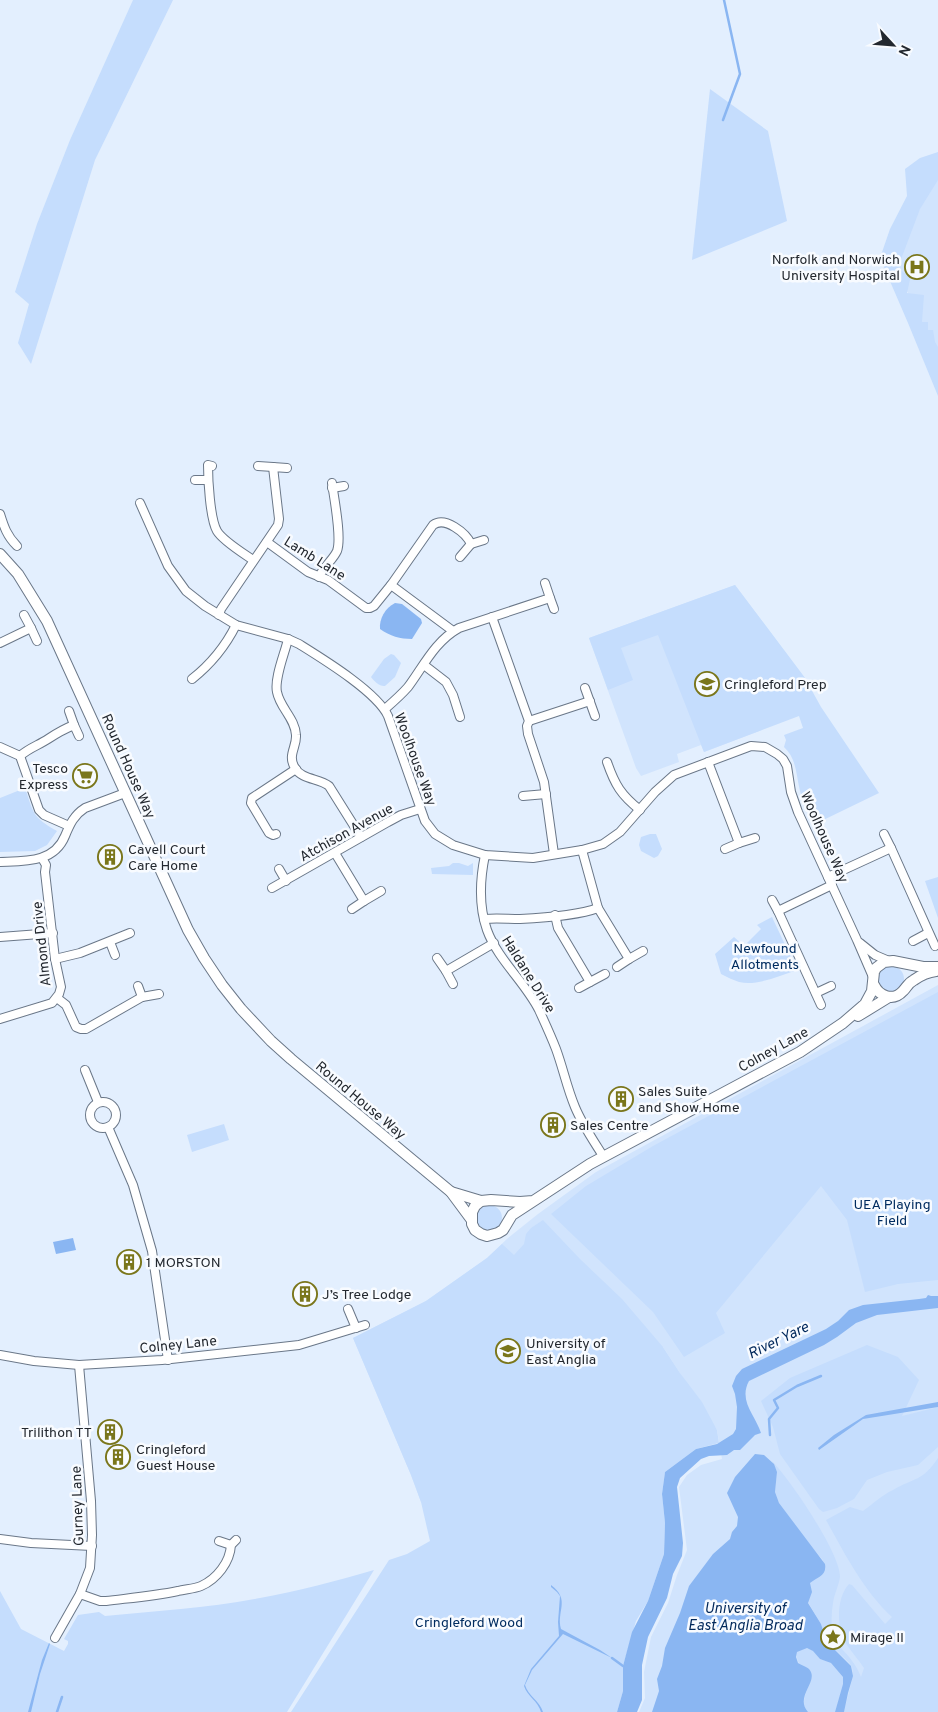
<svg xmlns="http://www.w3.org/2000/svg" width="938" height="1712" font-family="Overpass,sans-serif">
<style>
.built{fill:#d1e4fd}
.green{fill:#c5ddfd}
.water{fill:#8ab6f2}
.lines{fill:none;stroke-linecap:round;stroke-linejoin:round}
.stream{stroke:#8ab6f2;stroke-width:2.5}
.minor-casing{stroke:#6a7788;stroke-width:10}
.tertiary-casing{stroke:#6a7788;stroke-width:12}
.minor{stroke:#fff;stroke-width:8}
.tertiary{stroke:#fff;stroke-width:10}
.labels{text-anchor:middle;stroke-width:5;stroke-linejoin:round;paint-order:stroke}
.poi-label{font-size:14px;fill:#23282f;stroke:#f8fbff;text-anchor:start}
.street-label{font-size:14px;fill:#23282f;stroke:#f8fbff}
.park-label{font-size:14px;fill:#002c60;stroke:#f8fbff}
.water-label{font-size:15px;font-style:italic;fill:#00285b;stroke:#f8fbff}
</style>
<rect width="100%" height="100%" fill="#e3effe"/>
<!-- built -->
<g class="built">
<polygon points="938,172 938,360 918,313 893,263"/>
<polygon points="735,585 805,678 762,730 704,752 701,745 677,754 679,762 641,776 636,768 589,638"/>
<polygon points="938,985 938,1712 639,1712 645,1698 644,1672 651,1637 668,1603 677,1575 687,1550 679,1487 687,1475 701,1465 722,1459 717,1430 663,1347 421,1502 411,1475 353,1338 426,1301 487,1258 508,1238 538,1214 596,1172"/>
</g>
<!-- green -->
<g class="green">
<polygon points="133,0 173,0 95,160 31,364 18,343 29,304 15,292 37,224 70,140"/>
<polygon points="710,89 768,131 787,221 692,260"/>
<polygon points="938,152 938,180 920,209 900,262 899,268 904,273 911,275 907,293 924,295 922,322 928,322 928,330 933,330 935,342 938,347 938,396 908,323 880,258 890,229 907,196 905,169 920,158"/>
<path d="M735 585 805 678 821 707 879 793 813 825C809 814 803 803 800 791 796 775 797 759 784 747L786 740 784 735 803 728 799 716 704 752 658 635 621 648 633 680 608 690 589 638Z"/>
<path d="M391 654 394 655 401 663 395 677 385 686C380 687 374 681 371 677L384 659Z"/>
<path d="M25 788C34 814 32 817 57 831L47 845 35 851 0 852V798Z"/>
<polygon points="650,834 656,834 662,849 658,856 654,858 641,851 639,845 641,837"/>
<polygon points="453,863 459,863 468,866 473,863 473,875 432,874 431,868 449,866"/>
<polygon points="938,877 938,918 925,881"/>
<path d="M772 917 797 970C779 976 758 986 739 982 733 980 727 977 721 974L715 954 734 937 744 946 761 929 757 925Z"/>
<circle cx="891" cy="979" r="13"/>
<polygon points="938,992 938,1280 898,1284 865,1292 847,1220 821,1186 716,1313 725,1333 684,1357 653,1312 551,1214 586,1186 653,1146"/>
<polygon points="224,1124 229,1140 192,1152 187,1135"/>
<circle cx="489" cy="1218" r="13"/>
<polygon points="543,1220 580,1259 622,1299 663,1347 680,1373 702,1402 717,1430 719,1443 696,1449 665,1472 662,1494 665,1523 664,1554 648,1601 636,1621 623,1666 623,1691 617,1712 291,1712 389,1560 407,1554 430,1541 421,1502 411,1475 353,1338 426,1301 487,1258 502,1244 514,1255 524,1244 526,1234 531,1228"/>
<polygon points="867,1345 898,1357 919,1380 902,1416 938,1407 938,1447 918,1465 887,1472 867,1480 854,1499 837,1508 823,1512 819,1509 780,1454 773,1427 761,1401 790,1378"/>
<path d="M938 1458V1712H844C846 1702 855 1675 852 1667 848 1660 837 1652 832 1646L838 1645C848 1655 856 1664 861 1677L864 1668C859 1660 852 1653 847 1645 836 1629 836 1598 849 1584L852 1585 885 1624 892 1617C863 1590 845 1554 826 1520L850 1507 863 1511C873 1504 882 1495 893 1490 915 1477 922 1482 938 1458Z"/>
<path d="M772 1461C789 1478 841 1554 840 1577 839 1585 834 1594 833 1603 831 1613 832 1623 831 1633L826 1637 821 1624 808 1602 811 1594 809 1583 824 1572 823 1560 809 1544 779 1503 775 1492 777 1472Z"/>
<path d="M374 1570 287 1712H0V1591L21 1629 64 1651 68 1644V1641L64 1639 78 1615 99 1612 105 1616C157 1611 209 1608 260 1598 298 1591 337 1581 374 1570Z"/>
<path d="M805 1648 812 1649 820 1659 831 1663 843 1677V1684L835 1712H808C799 1701 808 1691 811 1679 805 1671 795 1663 797 1652Z"/>
</g>
<!-- water -->
<g class="water">
<path d="M395 603 402 604 421 619 422 623 412 639C400 639 390 636 380 629 379 619 385 608 395 603Z"/>
<polygon points="73,1238 76,1250 56,1254 53,1242"/>
<path d="M928 1295 931 1296H938V1308L877 1315 856 1323 837 1337 824 1345 749 1381C738 1401 756 1416 761 1433L755 1435 740 1450H734L727 1455 709 1456 701 1459 680 1478 677 1487 683 1543 682 1556 673 1574 667 1598 648 1637 642 1665V1700L637 1712H617L623 1691V1666L632 1632 648 1601 664 1554 665 1523 662 1494 665 1472 696 1449 717 1444 733 1434 736 1429 737 1407 735 1394 732 1386 736 1376 742 1369 826 1329 838 1321 849 1310 863 1305 919 1299 926 1298Z"/>
<polygon points="938,1402 938,1407 863,1419 819,1450 818,1448 834,1435 866,1415"/>
<path d="M755 1454 764 1455 774 1464 777 1472 775 1492 779 1503 825 1564C827 1576 817 1577 810 1583L812 1592 808 1603 821 1624 827 1642 851 1666 853 1676 848 1693 844 1712H835L843 1684V1677L831 1663 820 1659 813 1651 807 1648 797 1652 796 1657 798 1663C801 1665 807 1667 809 1669 820 1681 794 1696 808 1712H652L659 1691 657 1679 662 1666 665 1648 680 1613 689 1586 713 1554 730 1539 732 1532 737 1526 738 1517 727 1493 735 1477Z"/>
<path d="M551 1585C571 1600 556 1611 561 1629L600 1650 612 1658 563 1634 532 1670 525 1685C528 1696 540 1701 543 1712H541C538 1701 527 1696 524 1686L531 1669 559 1636 558 1622 560 1596 557 1592 551 1587Z"/>
<polygon points="49,1643 50,1644 40,1674 31,1712 28,1712 42,1660"/>
</g>
<g class="lines">
<!-- stream -->
<g class="stream">
<polyline points="723,120 740,74 724,0"/>
<polyline points="770,1435 769,1419 778,1408 774,1400 797,1386 821,1376"/>
<polyline points="612,1658 623,1666"/>
<polyline points="57,1712 62,1697"/>
</g>
<defs>
<g id="minor">
<path d="M212 466 208 465C208 479 210 519 217 531 223 541 243 553 253 560"/>
<polyline points="258,466 273,467"/>
<polyline points="195,480 208,480"/>
<polyline points="332,488 344,486"/>
<path d="M140 503 168 566 186 591 205 606 236 625 288 639 299 644C323 659 377 692 388 716L425 821 435 834 453 845 485 855 533 858 582 850 603 844 620 832 655 792 674 775 751 746 765 747 777 754 783 759 787 766 791 792 798 812 857 940 873 977"/>
<path d="M0 514C4 527 7 536 17 546"/>
<polyline points="267,542 308,572 328,580 366,608 370,608 374,606 391,585"/>
<polyline points="460,557 471,544"/>
<path d="M319 577C323 567 333 560 337 551 342 538 334 498 332 483"/>
<polyline points="550,598 554,609"/>
<polyline points="24,615 31,628"/>
<polyline points="219,615 221,609 278,525 279,519 273,467 287,468"/>
<polyline points="492,617 529,721 527,726 528,734 544,782 554,854"/>
<path d="M453 631 391 585 433 525C445 516 466 533 471 544L484 540"/>
<path d="M288 639C285 653 274 678 277 692 280 708 295 718 296 735 297 747 287 755 295 768 302 780 319 778 329 786L361 837"/>
<polyline points="0,643 31,628 37,641"/>
<polyline points="424,665 446,682 453,695 460,717"/>
<path d="M192 679C211 664 225 647 236 625"/>
<polyline points="585,688 595,716"/>
<path d="M385 709C393 702 401 695 408 687 423 667 435 641 459 628L550 598 545 583"/>
<polyline points="69,711 74,725"/>
<polyline points="529,721 590,701"/>
<polyline points="0,747 20,756 39,810 44,815 69,826"/>
<path d="M20 756C29 748 39 745 48 739 57 733 64 729 74 725L79 736"/>
<path d="M607 762C615 785 621 795 640 810"/>
<polyline points="708,762 739,843 755,838"/>
<polyline points="523,796 546,794"/>
<polyline points="276,834 273,835 269,833 251,803 252,798 296,769"/>
<polyline points="884,834 891,848"/>
<polyline points="725,849 739,843"/>
<polyline points="335,853 364,901 381,891"/>
<path d="M485 855C480 879 479 907 487 930 498 960 525 982 539 1010 545 1023 551 1036 556 1049 563 1068 567 1088 575 1107 582 1124 593 1140 603 1156"/>
<path d="M0 862C25 861 54 863 65 836 70 824 74 815 85 808L125 793"/>
<polyline points="279,869 286,881"/>
<polyline points="828,877 891,848 935,946"/>
<polyline points="272,888 388,822 401,815 420,809"/>
<polyline points="772,900 778,911 832,885"/>
<polyline points="598,908 629,959 617,967"/>
<polyline points="352,909 364,901"/>
<polyline points="778,911 821,1005"/>
<polyline points="555,915 558,928 590,982 579,988"/>
<path d="M484 919C496 918 508 919 520 919 541 918 579 915 598 908L582 850"/>
<polyline points="0,937 53,933"/>
<polyline points="913,941 928,933"/>
<polyline points="110,942 115,955"/>
<polyline points="860,943 875,955 889,961"/>
<polyline points="437,958 446,971"/>
<polyline points="55,959 80,953 130,933"/>
<polyline points="629,959 643,951"/>
<polyline points="590,982 605,974"/>
<polyline points="453,984 446,971 494,943"/>
<polyline points="138,986 142,997"/>
<polyline points="816,993 831,986"/>
<polyline points="57,998 66,1005 76,1027 81,1029 86,1029 142,997 159,994"/>
<polyline points="0,1019 52,1003 59,994 61,987 55,959 45,872 46,865 42,858"/>
<polyline points="85,1070 98,1102"/>
<circle cx="103" cy="1115" r="13"/>
<polyline points="108,1127 133,1185 152,1251 168,1360"/>
<polyline points="348,1309 356,1328"/>
<polyline points="0,1355 34,1361 79,1365 162,1360 299,1345 365,1325"/>
<polyline points="0,1539 31,1543 92,1546"/>
<polyline points="219,1541 231,1545"/>
<path d="M80 1594 100 1601H106C130 1598 154 1596 178 1591 185 1589 194 1589 201 1586 217 1579 230 1562 231 1545L236 1540"/>
<polyline points="55,1638 80,1594 90,1568 92,1535 91,1501 79,1365"/>
</g>
<g id="tertiary">
<polyline points="0,554 18,574 47,621 188,930 204,958 222,985 241,1009 271,1041 291,1059 451,1192 471,1219"/>
<path d="M874 985C879 996 893 1002 903 991 907 987 908 983 914 980 921 975 927 972 936 971"/>
<polyline points="858,1016 889,997"/>
<polyline points="451,1192 481,1201"/>
<polyline points="533,1201 520,1202 491,1200 481,1201 475,1206 472,1212 472,1224 475,1230 481,1234 487,1236 498,1233 503,1230 512,1215 590,1164 800,1052 843,1023 865,1004 872,991 874,972 876,968 884,962 893,961 923,967 938,967"/>
</g>
</defs>
<!-- minor casing -->
<use href="#minor" class="minor-casing"/>
<!-- tertiary casing -->
<use href="#tertiary" class="tertiary-casing"/>
<!-- minor -->
<use href="#minor" class="minor"/>
<!-- tertiary -->
<use href="#tertiary" class="tertiary"/>
</g>
<!-- icons -->
<defs>
<symbol id="hospital-ring" viewBox="-11 -11 22 22"><circle r="9.5" fill="#f8fbff" stroke="#7a761b" stroke-width="1.5"/><path d="M-5-5h3v3.5h4V-5h3V5h-3V1.5h-4V5h-3Z" fill="#7a761b"/></symbol>
<symbol id="school-ring" viewBox="-11 -11 22 22"><circle r="9.5" fill="#f8fbff" stroke="#7a761b" stroke-width="1.5"/><path d="M0-5L7-2L0 1L-7-2ZM-4 1L0 2.5L4 1V4Q0 6-4 4Z" fill="#7a761b"/></symbol>
<symbol id="supermarket-ring" viewBox="-11 -11 22 22"><circle r="9.5" fill="#f8fbff" stroke="#7a761b" stroke-width="1.5"/><path d="M-6-5.5h2.5l.6 2H6L4.5 2H-2.5L-4.4-4H-6ZM-1.5 3.2a1.3 1.3 0 1 0 .1 0ZM3 3.2a1.3 1.3 0 1 0 .1 0Z" fill="#7a761b"/></symbol>
<symbol id="building-ring" viewBox="-11 -11 22 22"><circle r="9.5" fill="#f8fbff" stroke="#7a761b" stroke-width="1.5"/><path d="M-4-6H4V6H1V3H-1V6H-4ZM-2.5-4.3h1.7v1.8h-1.7ZM.8-4.3h1.7v1.8H.8ZM-2.5-1h1.7V.8h-1.7ZM.8-1h1.7V.8H.8Z" fill="#7a761b"/></symbol>
<symbol id="university-ring" viewBox="-11 -11 22 22"><circle r="9.5" fill="#f8fbff" stroke="#7a761b" stroke-width="1.5"/><path d="M0-5L7-2L0 1L-7-2ZM-4 1L0 2.5L4 1V4Q0 6-4 4Z" fill="#7a761b"/></symbol>
<symbol id="sight-ring" viewBox="-11 -11 22 22"><circle r="9.5" fill="#f8fbff" stroke="#7a761b" stroke-width="1.5"/><path d="M0-6L1.8-2.2L6-1.7L2.9 1.2L3.7 5.4L0 3.3L-3.7 5.4L-2.9 1.2L-6-1.7L-1.8-2.2Z" fill="#7a761b"/></symbol>
</defs>
<g fill-rule="evenodd">
<use href="#hospital-ring" x="903" y="253" width="28" height="28"/>
<use href="#school-ring" x="693" y="670" width="28" height="28"/>
<use href="#supermarket-ring" x="71" y="762" width="28" height="28"/>
<use href="#building-ring" x="96" y="843" width="28" height="28"/>
<use href="#building-ring" x="607" y="1085" width="28" height="28"/>
<use href="#building-ring" x="539" y="1111" width="28" height="28"/>
<use href="#building-ring" x="115" y="1248" width="28" height="28"/>
<use href="#building-ring" x="291" y="1280" width="28" height="28"/>
<use href="#university-ring" x="494" y="1337" width="28" height="28"/>
<use href="#building-ring" x="96" y="1418" width="28" height="28"/>
<use href="#building-ring" x="104" y="1443" width="28" height="28"/>
<use href="#sight-ring" x="819" y="1623" width="28" height="28"/>
</g>
<g class="labels">
<!-- poi labels -->
<g class="poi-label">
<text x="900" y="264" text-anchor="end">Norfolk and Norwich<tspan x="900" dy="16">University Hospital</tspan></text>
<text x="724" y="689">Cringleford Prep</text>
<text x="68" y="773" text-anchor="end">Tesco<tspan x="68" dy="16">Express</tspan></text>
<text x="128" y="854">Cavell Court<tspan x="128" dy="16">Care Home</tspan></text>
<text x="638" y="1096">Sales Suite<tspan x="638" dy="16">and Show Home</tspan></text>
<text x="570" y="1130">Sales Centre</text>
<text x="146" y="1267">1 MORSTON</text>
<text x="322" y="1299">J’s Tree Lodge</text>
<text x="526" y="1348">University of<tspan x="526" dy="16">East Anglia</tspan></text>
<text x="92" y="1437" text-anchor="end">Trilithon TT</text>
<text x="136" y="1454">Cringleford<tspan x="136" dy="16">Guest House</tspan></text>
<text x="850" y="1642">Mirage II</text>
</g>
<!-- street labels -->
<g class="street-label">
<text transform="translate(315 558) rotate(32)" y="5">Lamb Lane</text>
<text transform="translate(416 759) rotate(70)" y="5">Woolhouse Way</text>
<text transform="translate(129 766) rotate(66)" y="5">Round House Way</text>
<text transform="translate(346 832) rotate(-29)" y="5">Atchison Avenue</text>
<text transform="translate(825 837) rotate(66)" y="5">Woolhouse Way</text>
<text transform="translate(41 944) rotate(-96)" y="5">Almond Drive</text>
<text transform="translate(529 974) rotate(58)" y="5">Haldane Drive</text>
<text transform="translate(773 1049) rotate(-29)" y="5">Colney Lane</text>
<text transform="translate(361 1100) rotate(40)" y="5">Round House Way</text>
<text transform="translate(178 1344) rotate(-6)" y="5">Colney Lane</text>
<text transform="translate(77 1506) rotate(-92)" y="5">Gurney Lane</text>
</g>
<!-- park labels -->
<g class="park-label">
<text x="765" y="953">Newfound<tspan x="765" dy="16">Allotments</tspan></text>
<text x="892" y="1209">UEA Playing<tspan x="892" dy="16">Field</tspan></text>
<text x="469" y="1627">Cringleford Wood</text>
</g>
<!-- water labels -->
<g class="water-label">
<text transform="translate(778 1340) rotate(-26)" y="5">River Yare</text>
<text x="745" y="1613">University of<tspan x="745" dy="17">East Anglia Broad</tspan></text>
</g>
</g>
<!-- north arrow -->
<g transform="translate(893 45) rotate(116)" stroke="#f8fbff" stroke-width="4" paint-order="stroke">
<path d="M0-4L9 19L0 12L-9 19Z" fill="#23282f"/>
<text y="-8" font-size="14" font-weight="bold" text-anchor="middle" fill="#23282f">N</text>
</g>
</svg>
